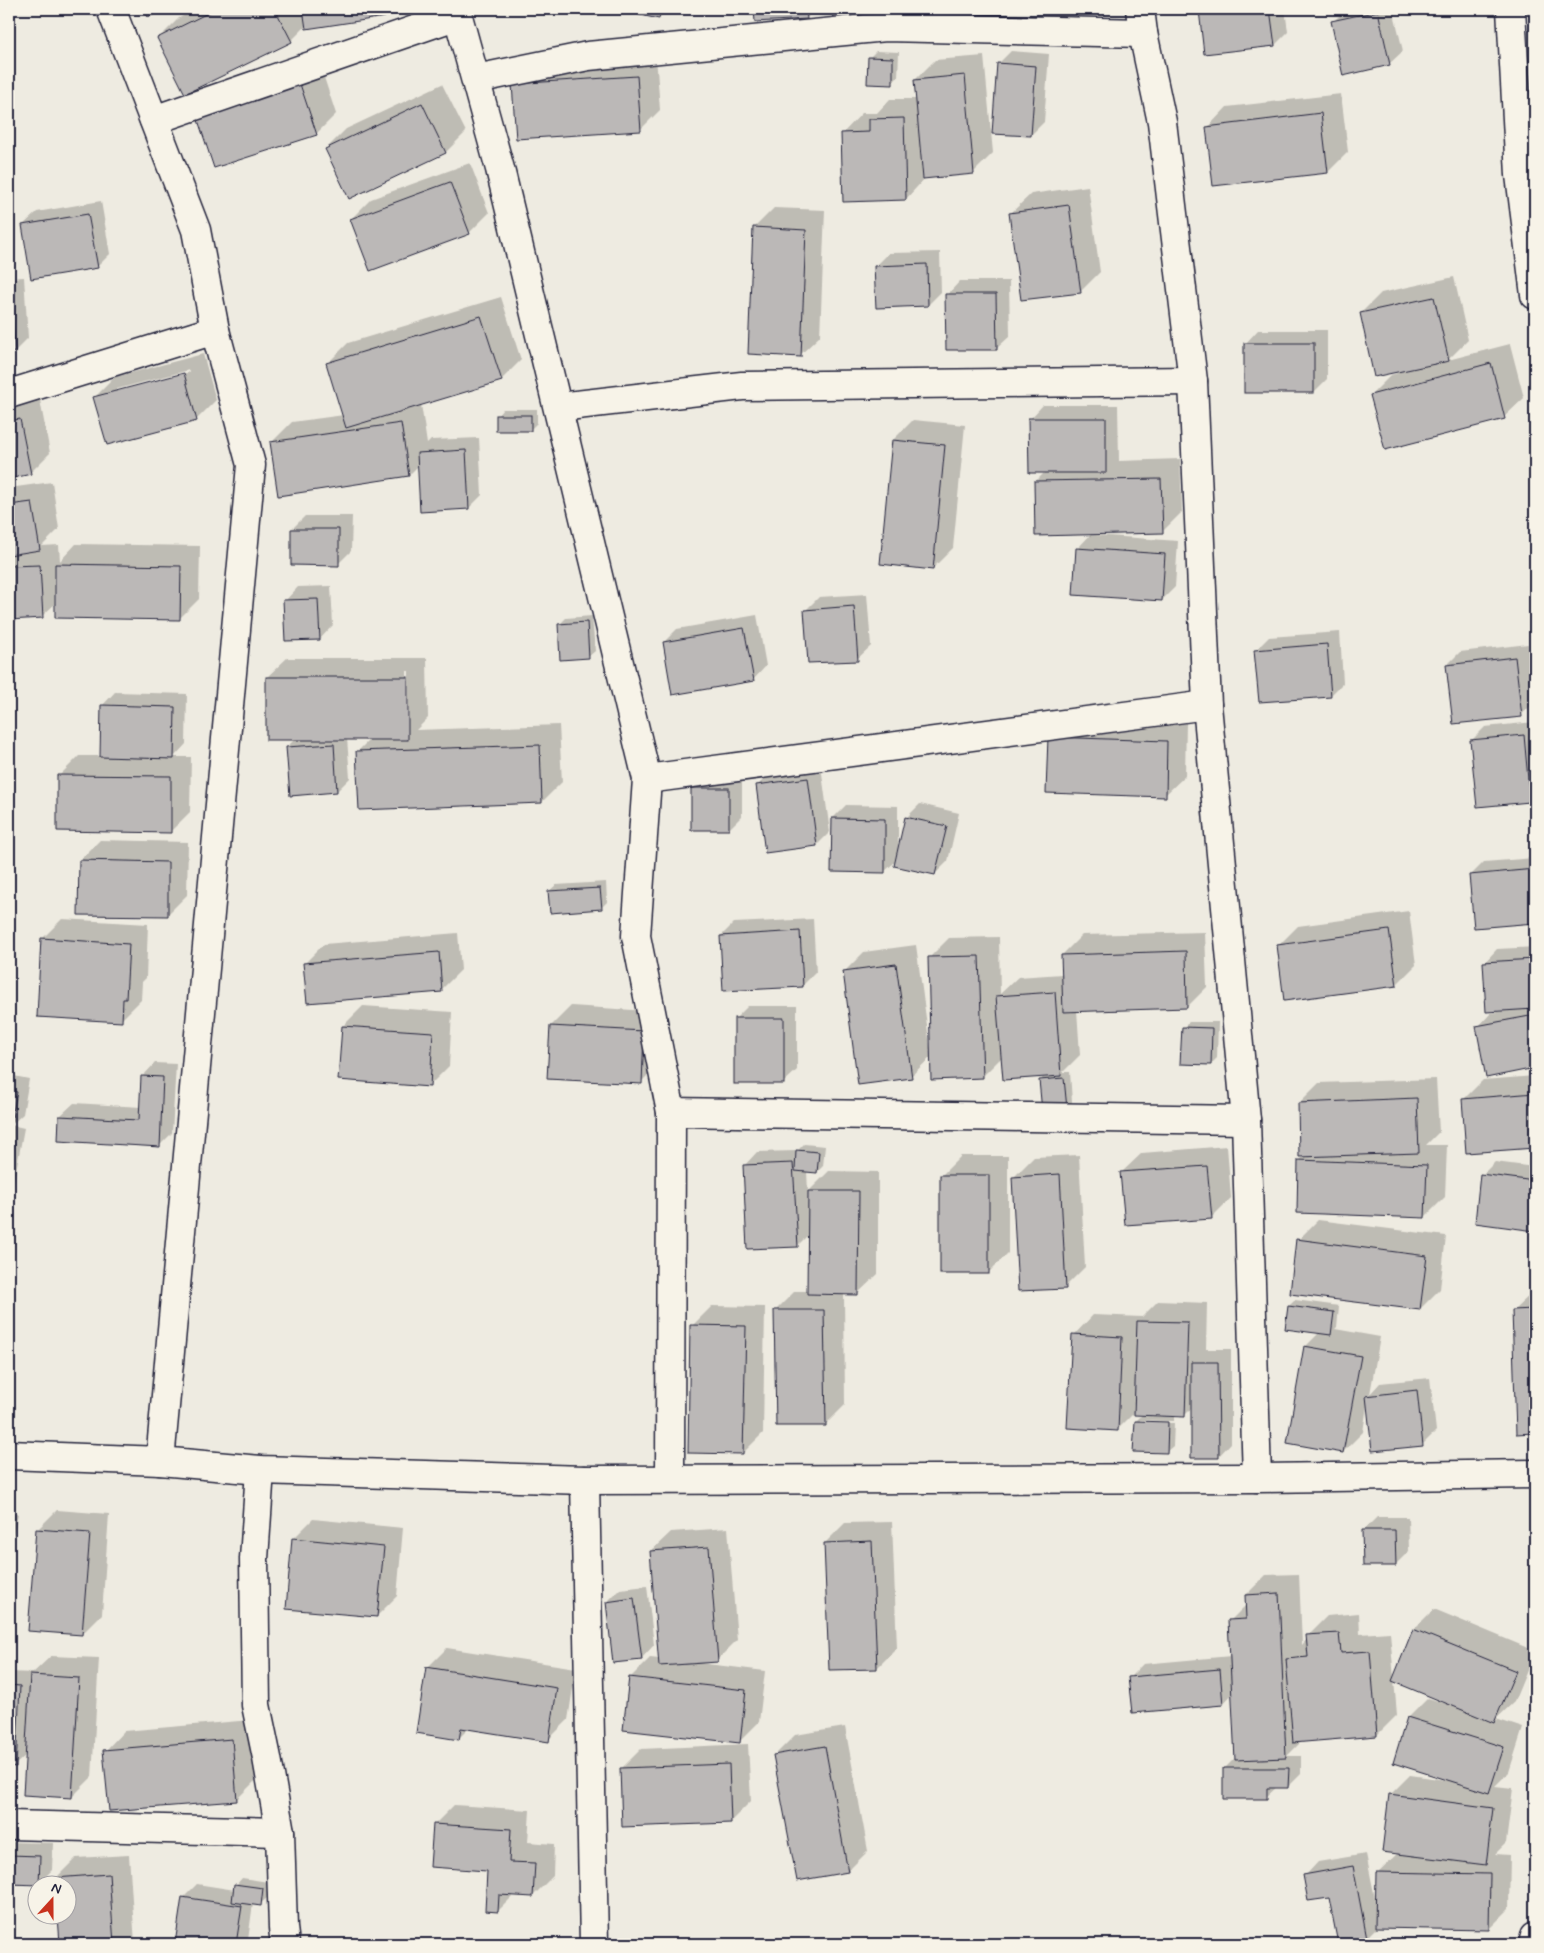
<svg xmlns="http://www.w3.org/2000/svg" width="1544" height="1953" font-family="Mynerve,sans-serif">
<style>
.shadow{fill:#0003;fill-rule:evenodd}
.building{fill:#bbb8b7;stroke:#22223b}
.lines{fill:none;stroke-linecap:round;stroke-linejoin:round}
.minor-casing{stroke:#22223b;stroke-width:31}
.minor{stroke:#f7f3e8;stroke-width:28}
</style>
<rect width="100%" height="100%" fill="#eeebe1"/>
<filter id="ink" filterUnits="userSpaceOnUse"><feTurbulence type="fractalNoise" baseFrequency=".02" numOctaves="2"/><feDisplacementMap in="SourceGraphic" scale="10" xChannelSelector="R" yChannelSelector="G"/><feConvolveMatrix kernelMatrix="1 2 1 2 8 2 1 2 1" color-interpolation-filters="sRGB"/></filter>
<g filter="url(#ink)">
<!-- shadow -->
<g class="shadow">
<polygon points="197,9 392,9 385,16 307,25 291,41 159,38 179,18"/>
<polygon points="628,9 668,9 659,18 627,11"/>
<polygon points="755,9 816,9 806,18 756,21"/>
<polygon points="833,9 890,9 888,11 834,16"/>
<polygon points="1202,9 1285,9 1288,32 1275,45 1200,11"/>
<polygon points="1346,9 1393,9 1403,51 1389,64 1333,22"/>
<polygon points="876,51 899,52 898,77 892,83 869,58"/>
<polygon points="1011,51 1049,54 1044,122 1031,135 998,64"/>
<polygon points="656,56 660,110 640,130 513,85"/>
<polygon points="984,56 993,153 973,173 926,177 906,199 843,133 862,113 877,113 890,99 917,99 915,80 935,60"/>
<polygon points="320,65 336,114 316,134 198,117"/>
<polygon points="442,84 466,132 446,152 349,197 326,149 346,129"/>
<polygon points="1341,94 1348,152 1328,172 1208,127 1227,107"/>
<polygon points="470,163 489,213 469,233 351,219 371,199"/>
<polygon points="1088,186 1100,272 1080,292 1011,213 1031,194"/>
<polygon points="101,201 110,254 97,267 23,225 37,212"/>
<polygon points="774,208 825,210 820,336 800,355 754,228"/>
<polygon points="940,252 941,292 928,305 876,266 889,253"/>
<polygon points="24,277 28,338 15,351 9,352 9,278"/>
<polygon points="1454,277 1468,340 1448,360 1510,344 1524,398 1504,417 1371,395 1391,375 1398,373 1361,313 1381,293"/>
<polygon points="960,281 1009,281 1010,336 996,349 947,295"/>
<polygon points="501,297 521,360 501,380 421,404 427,444 431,440 479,438 482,495 469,508 419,465 409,475 272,442 292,422 344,415 328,363 348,343"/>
<polygon points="1258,330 1327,330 1327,379 1314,392 1245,344"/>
<path d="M203 354 216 400 196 420 95 397 115 377ZM189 370 190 372 117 392V389Z"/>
<polygon points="40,400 50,453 30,473 9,477 9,406"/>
<polygon points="1043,405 1118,405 1119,461 1180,459 1182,512 1162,532 1095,533 1095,535 1178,541 1175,587 1162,600 1078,548 1092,533 1035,482 1045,472 1030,419"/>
<polygon points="503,409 537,409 537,423 530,430 497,416"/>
<polygon points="913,420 965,425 953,548 933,568 893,440"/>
<polygon points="52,482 59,529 42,546 59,545 60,561 76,544 200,546 199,599 179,619 56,603 42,616 9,618 9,488"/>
<polygon points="305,516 352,516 351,551 338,564 292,529"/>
<polygon points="331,586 333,625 320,639 285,601 298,587"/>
<polygon points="867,594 871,646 857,659 806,610 819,597"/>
<polygon points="757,615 766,666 753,680 664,642 677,629"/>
<polygon points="592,616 595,651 588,657 560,624 566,618"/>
<polygon points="1340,632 1343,683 1330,696 1255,651 1269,637"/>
<polygon points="1528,644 1535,702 1521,715 1447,665 1460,652"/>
<path d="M287 658H427L428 718 416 730 559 725 562 782 542 802 357 752 371 738H347L350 778 337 791 287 747 296 738 267 677ZM407 671H409V720H407Z"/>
<polygon points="115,692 187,694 186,744 174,757 191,757 190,812 170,832 59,776 79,756 101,756 102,706"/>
<polygon points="1069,718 1186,722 1185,776 1165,795 1047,792"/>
<polygon points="1535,722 1535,795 1530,800 1472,740 1485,727"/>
<polygon points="821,766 830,832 817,845 766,852 757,786 770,773"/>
<polygon points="705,775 742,776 742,816 729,829 692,788"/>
<polygon points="920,804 959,813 948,861 935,874 897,860 884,872 833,818 846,805 898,806 898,850 907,817"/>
<polygon points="100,840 188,842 187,895 167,915 80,860"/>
<polygon points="1535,858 1535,922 1475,927 1470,876 1484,862"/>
<polygon points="606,882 607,902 601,908 549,891 556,885"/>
<polygon points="1409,911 1416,965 1396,985 1278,946 1298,926"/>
<polygon points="62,919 148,924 146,978 142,982 141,1000 121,1020 42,939"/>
<polygon points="813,919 816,972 803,985 721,936 734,923"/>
<polygon points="1205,932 1207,987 1187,1007 1077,1010 1080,1055 1063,1072 1070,1072 1072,1102 1066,1108 1041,1080 1044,1076 1002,1057 982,1077 932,1056 911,1076 844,972 864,952 916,945 930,1047 931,1047 929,958 949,938 999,937 1000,994 1018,977 1062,974 1062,955 1082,935"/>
<polygon points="458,933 461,970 441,990 304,964 324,944"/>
<polygon points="1535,947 1535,1067 1487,1076 1478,1027 1491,1013 1498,1012 1484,963 1497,949"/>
<polygon points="363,1006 452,1012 449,1066 429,1086 343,1026"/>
<polygon points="571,1006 663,1012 661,1062 641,1082 551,1026"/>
<polygon points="748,1006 797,1006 797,1070 783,1083 735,1019"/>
<polygon points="1189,1022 1218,1022 1217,1058 1211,1064 1183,1028"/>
<polygon points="155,1063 176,1064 172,1133 159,1146 60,1116 74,1103 141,1107 142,1077"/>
<polygon points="9,1075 29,1079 23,1114 11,1125 24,1128 13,1187 9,1192"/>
<polygon points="1535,1076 1535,1147 1467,1152 1463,1100 1483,1080"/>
<polygon points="1436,1079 1439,1132 1426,1145 1447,1145 1445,1197 1425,1217 1299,1161 1304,1156 1299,1103 1319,1083"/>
<polygon points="804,1144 825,1146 823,1166 817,1172 807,1171 808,1192 829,1171 878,1172 878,1274 858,1293 844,1293 845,1405 825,1425 775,1311 795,1291 808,1291 809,1234 797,1246 744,1166 757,1152 797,1151"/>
<polygon points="1227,1146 1231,1198 1211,1218 1122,1172 1142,1153"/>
<polygon points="1079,1155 1085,1267 1065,1287 1014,1177 1034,1157"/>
<polygon points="961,1156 1008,1156 1008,1253 988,1273 941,1176"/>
<polygon points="1495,1162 1535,1167 1535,1229 1476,1222 1482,1175"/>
<polygon points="1318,1220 1446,1236 1440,1289 1420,1309 1298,1240"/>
<polygon points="1534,1291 1535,1291 1535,1432 1518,1433 1514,1310"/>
<polygon points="1295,1300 1339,1306 1337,1327 1335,1329 1380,1337 1370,1394 1380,1383 1430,1378 1436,1431 1423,1444 1367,1406 1363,1432 1343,1452 1305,1347 1320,1332 1289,1306"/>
<polygon points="1158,1301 1207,1303 1206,1349 1231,1349 1231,1443 1218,1457 1192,1408 1184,1416 1174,1416 1174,1421 1140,1420 1140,1422 1174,1423 1173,1446 1166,1452 1136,1421 1143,1414 1136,1411 1117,1430 1074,1335 1093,1315 1142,1317"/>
<polygon points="712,1306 765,1307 763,1433 743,1453 692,1326"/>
<polygon points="57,1510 109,1514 102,1614 82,1634 37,1530"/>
<polygon points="9,1512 18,1514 9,1555"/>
<polygon points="1377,1517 1408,1517 1409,1551 1395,1565 1363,1531"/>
<polygon points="313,1519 403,1528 397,1596 377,1616 293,1539"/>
<polygon points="892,1522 897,1648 877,1668 825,1543 845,1523"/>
<polygon points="728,1528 737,1640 717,1660 699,1663 765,1671 759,1722 739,1742 630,1678 650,1658 659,1659 651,1551 671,1532"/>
<polygon points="1299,1574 1302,1645 1307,1639 1307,1636 1327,1616 1359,1613 1360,1634 1390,1632 1394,1679 1414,1629 1434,1609 1535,1651 1514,1702 1496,1719 1523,1728 1509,1772 1495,1786 1513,1788 1506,1843 1495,1854 1510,1855 1509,1909 1489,1929 1377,1927 1366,1938 1330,1896 1305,1876 1318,1862 1366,1854 1376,1903 1377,1873 1398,1853 1390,1795 1410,1775 1446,1780 1446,1778 1408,1718 1428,1698 1444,1703 1445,1701 1394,1680 1397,1715 1377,1735 1302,1741 1287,1756 1301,1756 1301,1774 1288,1787 1277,1787 1266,1797 1224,1769 1236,1757 1233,1693 1223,1704 1130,1677 1143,1664 1231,1656 1230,1621 1247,1604 1246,1595 1266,1575"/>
<polygon points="647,1586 654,1645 641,1659 607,1602 620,1589"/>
<polygon points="447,1648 576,1668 568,1720 548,1740 469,1728 458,1739 427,1668"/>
<polygon points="51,1656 99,1658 92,1777 72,1797 27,1754 15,1765 9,1765 9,1672 33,1673"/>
<polygon points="251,1720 257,1779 237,1799 105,1751 124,1731"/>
<polygon points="845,1727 868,1851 848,1871 775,1755 795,1735"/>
<polygon points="748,1744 751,1801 731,1821 621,1769 641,1749"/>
<polygon points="454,1805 530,1810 528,1842 554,1844 553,1876 533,1896 514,1895 498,1911 489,1870 434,1825"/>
<polygon points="9,1842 53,1843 52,1870 39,1883 11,1883 11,1900 9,1902"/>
<polygon points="129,1855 135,1944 61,1944 59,1916 68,1916 68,1886 56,1878 76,1858"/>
<polygon points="242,1878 269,1882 267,1898 260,1904 253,1903 248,1940 243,1944 176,1944 184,1897 197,1884 235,1890 236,1885"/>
</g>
<!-- building -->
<g class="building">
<polygon points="143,9 166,9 148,17"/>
<polygon points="216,9 275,9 292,42 185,94 157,38"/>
<polygon points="303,9 384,9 385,17 306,29"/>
<polygon points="627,9 661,9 659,19 626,12"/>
<polygon points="754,9 806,9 807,19 755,22"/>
<polygon points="832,9 888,9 889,12 833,18"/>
<polygon points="1213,9 1270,9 1275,46 1204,54 1199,10"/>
<polygon points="1378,11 1390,65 1343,76 1331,21"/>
<polygon points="868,57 893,58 893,85 867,84"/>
<polygon points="997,63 1036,66 1031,136 992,134"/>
<polygon points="965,75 974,174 923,179 914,80"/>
<polygon points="637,76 641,131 516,139 512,84"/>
<polygon points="300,84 317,135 214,168 197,117"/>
<polygon points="422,103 446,153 349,199 325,149"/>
<polygon points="1321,113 1328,173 1213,186 1206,127"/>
<polygon points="904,118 906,200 843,202 841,133 869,132 869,119"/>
<polygon points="450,182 470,234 370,271 350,219"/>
<polygon points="1069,205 1081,293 1021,300 1009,213"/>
<polygon points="88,214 98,268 31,279 22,225"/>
<polygon points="753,227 806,230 801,357 748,354"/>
<polygon points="927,264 928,306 876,308 874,266"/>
<polygon points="11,289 15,352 9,353 9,290"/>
<polygon points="945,294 996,294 997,350 946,350"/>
<polygon points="1434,297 1449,361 1374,377 1360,313"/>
<polygon points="481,316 502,381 346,428 326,363"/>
<rect x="1244" y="343" width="70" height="50"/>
<polygon points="1491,363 1505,419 1385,450 1370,395"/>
<polygon points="184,373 197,421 107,445 93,397"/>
<rect x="496" y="415" width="35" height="16"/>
<polygon points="1028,418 1106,418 1106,473 1029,473"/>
<polygon points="20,419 31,474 9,479 9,421"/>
<polygon points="401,423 409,476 278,496 270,442"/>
<polygon points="892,440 945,445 933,570 880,564"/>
<polygon points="466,450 469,509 420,512 417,453"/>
<polygon points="1161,479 1163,533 1035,536 1034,481"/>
<polygon points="32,502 40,550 9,555 9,505"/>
<polygon points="291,529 339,529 339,566 291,565"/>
<polygon points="1076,548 1165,554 1162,601 1073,595"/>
<polygon points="55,564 181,566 180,620 55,618"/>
<polygon points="40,565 43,618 9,620 9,566"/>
<polygon points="318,599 320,640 285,641 283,600"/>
<polygon points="854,606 858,661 808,663 804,610"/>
<polygon points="587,622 589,658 560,660 558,624"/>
<polygon points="744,628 754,681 672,695 663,642"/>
<polygon points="1327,644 1331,697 1259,702 1254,650"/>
<polygon points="1515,657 1522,717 1453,724 1446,665"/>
<rect x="266" y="677" width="142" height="63"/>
<polygon points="101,705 175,707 174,759 100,757"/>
<polygon points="1524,735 1530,802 1477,807 1470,740"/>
<polygon points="1048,737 1167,741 1166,797 1046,793"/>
<polygon points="334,744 337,792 290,796 286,747"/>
<polygon points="540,745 542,803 359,810 356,751"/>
<polygon points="57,775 171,776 171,833 57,831"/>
<polygon points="808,778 817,846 765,853 756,785"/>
<rect x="691" y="788" width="38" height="42"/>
<polygon points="905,817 947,826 935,875 894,866"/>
<polygon points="832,818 885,819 885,873 831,872"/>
<polygon points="79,860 168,862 168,916 78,915"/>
<polygon points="1535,869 1535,923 1474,928 1469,875"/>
<polygon points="600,888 602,909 550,913 548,891"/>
<polygon points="1389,930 1397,986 1284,1001 1277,945"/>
<polygon points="800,931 803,987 723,991 720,936"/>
<polygon points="41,938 129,944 126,999 123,999 122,1022 37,1017"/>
<polygon points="1186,951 1187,1008 1063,1012 1061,955"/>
<polygon points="439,952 442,992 307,1003 303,963"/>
<polygon points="979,956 983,1078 931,1080 928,957"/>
<polygon points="1535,959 1535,1009 1486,1012 1483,962"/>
<polygon points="896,964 912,1078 858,1085 843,971"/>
<polygon points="1055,992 1061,1076 1003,1080 996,996"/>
<polygon points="1535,1015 1535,1068 1486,1078 1476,1026"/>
<rect x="734" y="1018" width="50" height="66"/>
<polygon points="342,1026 433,1032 430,1087 338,1080"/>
<polygon points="550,1026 644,1031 642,1084 547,1079"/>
<polygon points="1182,1027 1212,1028 1211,1065 1180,1064"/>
<polygon points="141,1076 163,1077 160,1147 58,1141 59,1116 139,1120"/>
<polygon points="1064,1078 1067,1109 1042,1111 1039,1080"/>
<polygon points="9,1090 17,1092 10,1128 9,1128"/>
<polygon points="1535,1093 1535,1148 1466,1153 1462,1099"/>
<polygon points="1417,1098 1419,1153 1299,1157 1298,1103"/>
<polygon points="796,1150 819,1152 817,1173 795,1171"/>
<polygon points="1298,1160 1427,1165 1425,1218 1297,1213"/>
<polygon points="793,1163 798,1247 747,1249 743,1165"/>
<polygon points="1207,1166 1212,1219 1125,1225 1120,1172"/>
<polygon points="1060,1174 1066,1289 1018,1291 1012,1177"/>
<polygon points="1480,1174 1535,1181 1535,1231 1475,1223"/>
<rect x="940" y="1175" width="49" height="99"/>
<polygon points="808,1191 859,1191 858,1295 807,1294"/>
<polygon points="1296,1239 1427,1256 1420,1310 1290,1294"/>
<polygon points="1288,1306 1334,1312 1331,1335 1285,1329"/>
<polygon points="1535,1309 1535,1433 1516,1434 1512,1310"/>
<polygon points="774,1310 824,1310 826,1426 776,1426"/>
<polygon points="1137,1321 1188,1322 1185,1417 1134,1415"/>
<polygon points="690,1325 746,1326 743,1454 688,1453"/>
<polygon points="1072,1334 1122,1337 1118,1431 1067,1428"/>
<polygon points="1304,1346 1361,1356 1343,1453 1287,1443"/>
<polygon points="1191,1362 1218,1362 1219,1458 1191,1458"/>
<polygon points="1417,1390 1423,1446 1372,1451 1366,1396"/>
<polygon points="1135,1421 1168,1422 1167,1453 1133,1452"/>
<polygon points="36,1529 90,1533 82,1635 28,1631"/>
<polygon points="1362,1530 1395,1530 1396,1566 1363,1566"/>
<polygon points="292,1538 384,1547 377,1617 286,1609"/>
<polygon points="872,1541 877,1669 829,1670 824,1543"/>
<polygon points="709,1547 718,1662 659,1666 650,1551"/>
<polygon points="1279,1593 1286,1758 1235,1760 1228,1620 1246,1619 1245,1595"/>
<polygon points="634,1598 642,1660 613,1663 606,1602"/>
<polygon points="1413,1629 1516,1671 1494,1723 1392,1681"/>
<polygon points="1339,1633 1341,1653 1370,1651 1377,1736 1293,1743 1286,1659 1308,1657 1306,1635"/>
<polygon points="426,1667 557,1688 549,1742 461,1728 459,1740 416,1733"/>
<polygon points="1220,1669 1223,1705 1132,1713 1128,1677"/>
<polygon points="30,1675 79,1678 72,1798 23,1795"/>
<polygon points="629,1677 746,1690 740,1743 623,1730"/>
<polygon points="9,1685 20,1686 16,1767 9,1766"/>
<polygon points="1407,1717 1504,1747 1489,1793 1393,1763"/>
<polygon points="232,1739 237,1801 109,1811 103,1750"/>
<polygon points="825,1746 848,1872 797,1881 773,1755"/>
<polygon points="729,1764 731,1823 622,1827 620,1768"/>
<polygon points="1223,1768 1289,1768 1288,1788 1267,1788 1267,1799 1223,1799"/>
<polygon points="1389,1794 1493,1808 1486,1865 1382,1852"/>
<polygon points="433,1824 511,1829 509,1862 535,1863 533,1897 499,1895 498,1912 485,1911 487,1871 430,1867"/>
<polygon points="9,1855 40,1856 39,1885 9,1884"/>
<polygon points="1353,1866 1367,1939 1338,1944 1329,1898 1308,1901 1303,1875"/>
<polygon points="1376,1872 1490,1874 1489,1930 1375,1928"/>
<polygon points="109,1874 114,1944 60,1944 58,1916 68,1916 68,1886 55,1886 55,1878"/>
<polygon points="234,1884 263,1888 261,1906 232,1902"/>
<polygon points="182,1897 242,1906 236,1944 175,1944"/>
</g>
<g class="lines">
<defs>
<g id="minor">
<polyline points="111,9 196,230 215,330 251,465 160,1461"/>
<polyline points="456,9 500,169 647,779 636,936 671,1112 670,1479"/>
<polyline points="1140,9 1143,33 1162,122 1193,381 1207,705 1246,1120 1257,1478"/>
<polyline points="1511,9 1520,175 1535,295"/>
<polyline points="476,79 588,56 886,27 1143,33"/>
<polyline points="154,120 458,15"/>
<polyline points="9,394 215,330"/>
<polyline points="559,407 742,386 1193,381"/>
<polyline points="647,779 1207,705"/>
<polyline points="671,1112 1246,1120"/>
<polyline points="9,1455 160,1461 260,1470 585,1480 1257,1478 1535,1474"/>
<polyline points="260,1470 254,1559 256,1705 267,1758 280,1832 283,1928 285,1944"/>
<polyline points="585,1480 594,1944"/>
<polyline points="9,1825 280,1832"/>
<polyline points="1533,1944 1535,1936"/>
</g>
</defs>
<!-- minor casing -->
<use href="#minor" class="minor-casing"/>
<!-- minor -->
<use href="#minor" class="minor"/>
</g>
</g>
<!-- margin -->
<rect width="1544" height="1953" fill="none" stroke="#f7f3e8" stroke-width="30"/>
<rect x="15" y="15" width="1514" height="1923" fill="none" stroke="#22223b" stroke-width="2" filter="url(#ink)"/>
<!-- north arrow -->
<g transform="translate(52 1900) rotate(21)"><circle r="24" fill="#f7f3e8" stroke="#a29fa3"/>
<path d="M0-4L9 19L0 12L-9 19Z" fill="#c8321e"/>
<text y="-8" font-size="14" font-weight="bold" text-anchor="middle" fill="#22223b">N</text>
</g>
</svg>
